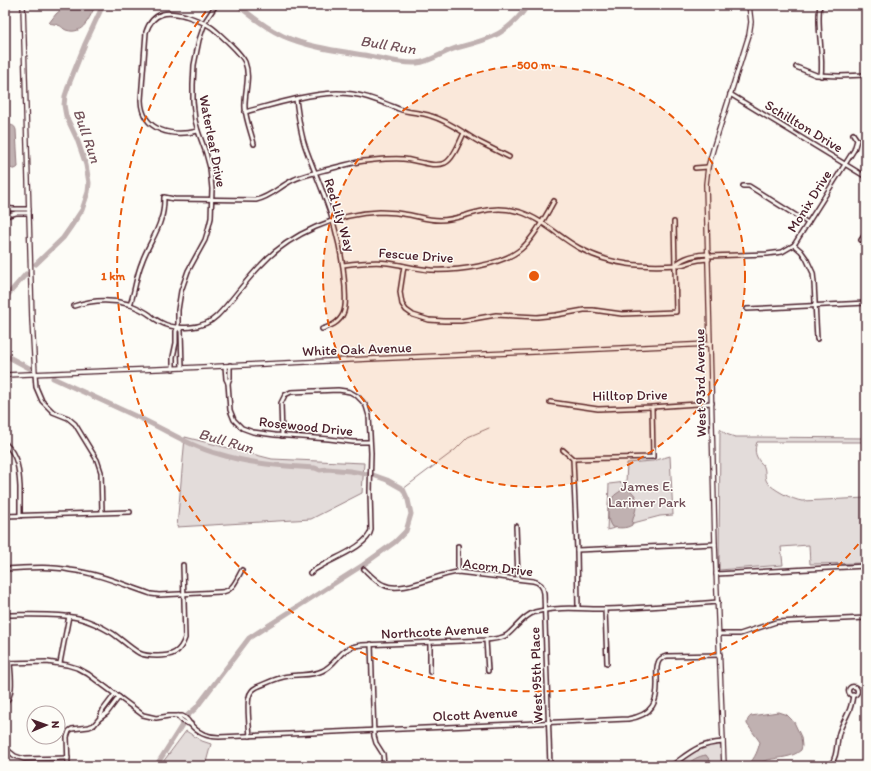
<svg xmlns="http://www.w3.org/2000/svg" width="871" height="771" font-family="Itim,sans-serif">
<style>
.green{fill:#e3dcda;stroke:#967e82}
.water{fill:#c0b1b1;stroke:#91777b}
.lines{fill:none;stroke-linecap:round;stroke-linejoin:round}
.stream{stroke:#91777b;stroke-width:1}
.river{stroke:#c0b1b1;stroke-width:5}
.minor-casing{stroke:#4a1f2b;stroke-width:6}
.tertiary-casing{stroke:#4a1f2b;stroke-width:6}
.minor{stroke:#fdfcf7;stroke-width:3}
.tertiary{stroke:#fdfcf7;stroke-width:3.5}
.ring{fill:none;stroke:#e8590c;stroke-width:2;stroke-dasharray:7 5}
.labels{text-anchor:middle;stroke-width:3;stroke-linejoin:round;paint-order:stroke}
.street-label{font-size:14px;fill:#4a1f2b;stroke:#fdfcf7}
.park-label{font-size:14px;fill:#704e57;stroke:#fdfcf7}
.water-label{font-size:15px;font-style:italic;fill:#73525a;stroke:#fdfcf7}
.centre{fill:#e8590c;stroke:#fdfcf7;stroke-width:2}
.ring-label{font-size:12px;text-anchor:middle;font-weight:bold;fill:#e8590c;stroke:#fdfcf7;stroke-width:3;stroke-linejoin:round;paint-order:stroke}
</style>
<rect width="100%" height="100%" fill="#fdfcf7"/>
<filter id="ink" filterUnits="userSpaceOnUse"><feTurbulence type="fractalNoise" baseFrequency=".025" numOctaves="2"/><feDisplacementMap in="SourceGraphic" scale="8" xChannelSelector="R" yChannelSelector="G"/><feConvolveMatrix kernelMatrix="1 2 1 2 8 2 1 2 1" color-interpolation-filters="sRGB"/></filter>
<g filter="url(#ink)">
<!-- green -->
<g class="green">
<path d="M720 429 726 434 735 437H755L866 438V442H757C754 450 755 455 760 462 761 463 764 465 764 467 766 472 764 477 767 482 772 489 793 500 802 501L866 498V563L810 564 809 545 781 547 783 565 719 570Z"/>
<polygon points="185,437 272,459 364,463 362,493 311,519 177,527"/>
<polygon points="670,456 673,515 660,516 607,530 609,484 626,482 627,463 653,461"/>
<polygon points="186,731 202,741 211,744 205,766 160,766"/>
<polygon points="717,744 720,745 722,748 722,766 675,766 693,752 704,747"/>
</g>
<!-- water -->
<g class="water">
<path d="M65 5H96C89 17 84 36 66 30 63 29 62 26 58 25 56 24 52 24 49 23L56 14 63 8Z"/>
<path d="M7 125C11 125 15 125 16 130L18 167C13 172 9 167 5 163V126Z"/>
<path d="M625 485 626 486 627 488C633 492 640 499 636 507 636 511 632 520 632 525 626 529 618 528 612 527 606 520 607 504 613 497 618 491 620 494 623 486Z"/>
<path d="M778 712 787 715 794 722 801 737 802 746 801 750C792 758 780 757 768 760 762 761 757 766 750 765L749 764C755 758 758 750 760 742L747 724C747 721 748 718 751 716Z"/>
<path d="M706 755 711 762V766H686C691 760 699 756 706 755Z"/>
</g>
<g class="lines">
<!-- stream -->
<polyline class="stream" points="403,489 455,450 468,437 489,428"/>
<!-- river -->
<g class="river">
<path d="M238 5C252 17 266 28 283 36 310 48 341 51 369 56 385 59 401 64 417 63 433 61 445 50 460 47 491 39 509 33 528 5"/>
<polyline points="36,264 63,238 70,228 82,210 88,192 89,183 86,165 77,139 66,116 64,105 65,96 69,84 85,44 103,5"/>
<polyline points="5,298 26,274"/>
<polyline points="5,355 31,369"/>
<path d="M53 378C83 392 114 406 144 420 169 432 192 447 219 454 250 464 282 466 315 468L320 470 327 469 350 471 373 475 387 480 403 489 408 500 411 514 406 531 395 542 363 565 249 638 196 708 188 715"/>
<polyline points="156,766 182,725"/>
</g>
<defs>
<g id="minor">
<path d="M820 5C816 27 824 53 821 76"/>
<polyline points="796,67 816,75 840,76 866,75"/>
<polyline points="730,94 866,177"/>
<path d="M296 99C298 115 300 131 305 146 311 163 318 179 324 195 335 224 343 255 345 287 345 295 347 306 343 314 339 323 331 326 322 329"/>
<path d="M245 112C275 104 306 94 337 93 361 93 377 100 399 109 409 113 420 112 431 116 449 121 463 133 479 142 489 147 499 152 509 157"/>
<path d="M198 131C173 137 142 132 141 100L146 32C153 11 168 11 186 16 195 19 203 22 211 27 217 31 222 37 227 41 234 48 241 54 245 62 251 78 244 92 245 108 246 120 251 132 254 144"/>
<polyline points="695,168 708,167"/>
<polyline points="743,186 749,186 808,223"/>
<polyline points="5,208 13,209 29,209"/>
<polyline points="5,211 5,213"/>
<polyline points="5,216 16,213 29,213"/>
<polyline points="861,240 866,233"/>
<polyline points="794,245 801,251 806,258 813,273 814,283 817,339"/>
<polyline points="709,256 767,254 782,252 794,245 854,150 857,140 853,134"/>
<path d="M343 265C358 263 373 261 388 263 403 265 416 269 431 270 456 271 501 266 521 249 532 240 547 214 554 201"/>
<path d="M675 265C685 256 696 254 709 254"/>
<polyline points="404,266 400,292 402,304 406,310 413,315 429,320 444,321 461,321 496,315 537,317 556,315 584,310 593,310 622,314 676,312 674,222"/>
<path d="M130 305C135 291 136 276 142 262 147 247 157 234 161 219 164 212 164 205 164 197L174 199 256 200C271 197 280 186 293 180 303 175 315 173 325 170 338 167 351 163 364 161 376 160 390 158 403 159 416 160 434 168 445 163 453 160 460 141 464 133"/>
<path d="M74 306C92 300 110 299 128 304 136 307 143 310 150 315 153 318 156 320 160 322 176 331 204 329 217 316 233 300 245 281 261 265 289 234 338 213 380 212 390 212 400 213 410 215 420 217 429 220 440 220 453 220 465 215 478 212 492 208 506 208 520 212 542 219 559 237 579 248 612 266 643 267 679 265 684 265 689 262 694 261 699 260 704 259 709 259"/>
<polyline points="747,309 866,303"/>
<polyline points="178,327 181,331 182,368"/>
<polyline points="230,365 230,378 228,383 230,410 234,420 242,428 253,432 275,435 329,439 353,442 370,442"/>
<polyline points="225,366 226,379 228,383"/>
<polyline points="173,369 173,357 176,343 176,331 178,327 178,310 181,291 188,271 205,240 208,230 211,218 212,189 210,168 206,153 198,131 195,120 193,101 193,85 194,65 199,40 206,20 216,5"/>
<polyline points="35,374 36,387 42,401 53,412 68,418 75,424 97,460 101,472 102,512"/>
<polyline points="550,402 598,409 652,407 712,403"/>
<path d="M282 436 281 403 285 395 291 392 338 390 345 391 350 392 357 396 362 401 366 406 369 416 371 453 370 492 371 530C368 546 334 558 321 566 317 568 314 570 310 573"/>
<path d="M5 443C18 456 19 470 20 487 20 497 20 506 20 516"/>
<polyline points="563,450 573,459 653,457 652,407"/>
<polyline points="573,459 577,550 578,608"/>
<polyline points="5,516 130,512"/>
<polyline points="516,526 518,579"/>
<polyline points="577,550 715,544"/>
<path d="M5 569C27 568 49 566 70 570 98 573 124 585 151 594L159 595 220 592C233 592 236 580 242 570"/>
<path d="M364 569C370 575 376 582 384 585 402 594 437 574 458 572L533 581C539 582 543 586 544 593L550 766"/>
<polyline points="458,572 458,546"/>
<polyline points="716,574 866,566"/>
<polyline points="605,609 607,663"/>
<path d="M5 615C28 615 56 613 78 618 90 621 102 627 112 633 121 639 129 647 139 653 145 656 151 656 157 656 172 656 180 653 185 638L183 565"/>
<polyline points="719,634 740,634 776,622 866,618"/>
<polyline points="486,640 488,671"/>
<polyline points="430,643 430,672"/>
<polyline points="371,644 374,736 376,743 383,754 384,766"/>
<path d="M5 663 47 662 67 665 77 668 88 674 143 715 156 718 169 716H182C187 718 188 721 191 725 198 733 208 737 219 737L628 719C653 715 658 702 657 679 657 674 656 668 658 663 659 659 663 657 667 656L720 655"/>
<polyline points="60,663 69,616"/>
<circle cx="853" cy="691" r="4.5"/>
<path d="M5 704C14 693 11 677 10 663"/>
<path d="M178 716C180 720 186 724 191 724"/>
<polyline points="100,717 103,710 115,694"/>
<path d="M250 736C249 726 247 705 249 697 250 692 253 689 257 687 267 683 278 677 289 676 300 674 312 676 322 671 339 663 338 647 362 645L486 640C493 639 501 639 507 635 516 628 524 615 535 612 558 606 582 609 605 609 642 608 680 605 718 602"/>
<polyline points="5,748 15,756 24,759 68,758"/>
<polyline points="68,766 67,737 69,731 72,729 89,727 94,725 99,719 107,713 119,697"/>
<path d="M671 766C691 752 697 744 723 742"/>
<path d="M830 766C838 756 836 744 839 733 841 726 845 720 848 713 851 708 852 702 853 695"/>
</g>
<g id="tertiary">
<polyline points="23,5 32,320 35,374"/>
<polyline points="5,375 182,368 369,359 534,352 710,344"/>
<polyline points="724,766 715,544 706,184 708,167 714,146 749,35 751,22 749,5"/>
</g>
</defs>
<!-- minor casing -->
<use href="#minor" class="minor-casing"/>
<!-- tertiary casing -->
<use href="#tertiary" class="tertiary-casing"/>
<!-- minor -->
<use href="#minor" class="minor"/>
<!-- tertiary -->
<use href="#tertiary" class="tertiary"/>
</g>
</g>
<!-- distance rings -->
<circle cx="534" cy="276" r="211" fill="#e8590c" fill-opacity=".12"/>
<g class="ring">
<circle cx="534" cy="276" r="211"/>
<path d="M866 535A421 421 0 1 1 211 5"/>
</g>
<g class="labels">
<!-- street labels -->
<g class="street-label">
<text transform="translate(804 126) rotate(31)" y="5">Schillton Drive</text>
<text transform="translate(213 141) rotate(79)" y="5">Waterleaf Drive</text>
<text transform="translate(809 201) rotate(-58)" y="5">Monix Drive</text>
<text transform="translate(340 215) rotate(73)" y="5">Red Lily Way</text>
<text transform="translate(416 255) rotate(4)" y="5">Fescue Drive</text>
<text transform="translate(357 349) rotate(-2)" y="5">White Oak Avenue</text>
<text transform="translate(700 383) rotate(-91)" y="5">West 93rd Avenue</text>
<text transform="translate(630 395) rotate(-1)" y="5">Hilltop Drive</text>
<text transform="translate(306 426) rotate(6)" y="5">Rosewood Drive</text>
<text transform="translate(498 567) rotate(7)" y="5">Acorn Drive</text>
<text transform="translate(435 631) rotate(-3)" y="5">Northcote Avenue</text>
<text transform="translate(536 675) rotate(-92)" y="5">West 95th Place</text>
<text transform="translate(475 714) rotate(-3)" y="5">Olcott Avenue</text>
</g>
<!-- park labels -->
<g class="park-label">
<text x="647" y="491">James E.<tspan x="647" dy="16">Larimer Park</tspan></text>
</g>
<!-- water labels -->
<g class="water-label">
<text transform="translate(388 45) rotate(9)" y="5">Bull Run</text>
<text transform="translate(87 136) rotate(71)" y="5">Bull Run</text>
<text transform="translate(226 441) rotate(16)" y="5">Bull Run</text>
</g>
</g>
<circle cx="534" cy="276" r="6" class="centre"/>
<g class="ring-label">
<text x="534" y="69">500 m</text>
<text x="113" y="280">1 km</text>
</g>
<!-- margin -->
<rect width="871" height="771" fill="none" stroke="#fdfcf7" stroke-width="20"/>
<rect x="10" y="10" width="851" height="751" fill="none" stroke="#4a1f2b" stroke-width="1.5" filter="url(#ink)"/>
<!-- north arrow -->
<g transform="translate(46 725) rotate(88)"><circle r="19" fill="#fdfcf7" stroke="#b5a4a5"/>
<path d="M0-3L7 15L0 10L-7 15Z" fill="#4a1f2b"/>
<text y="-6" font-size="11" font-weight="bold" text-anchor="middle" fill="#4a1f2b">N</text>
</g>
</svg>
